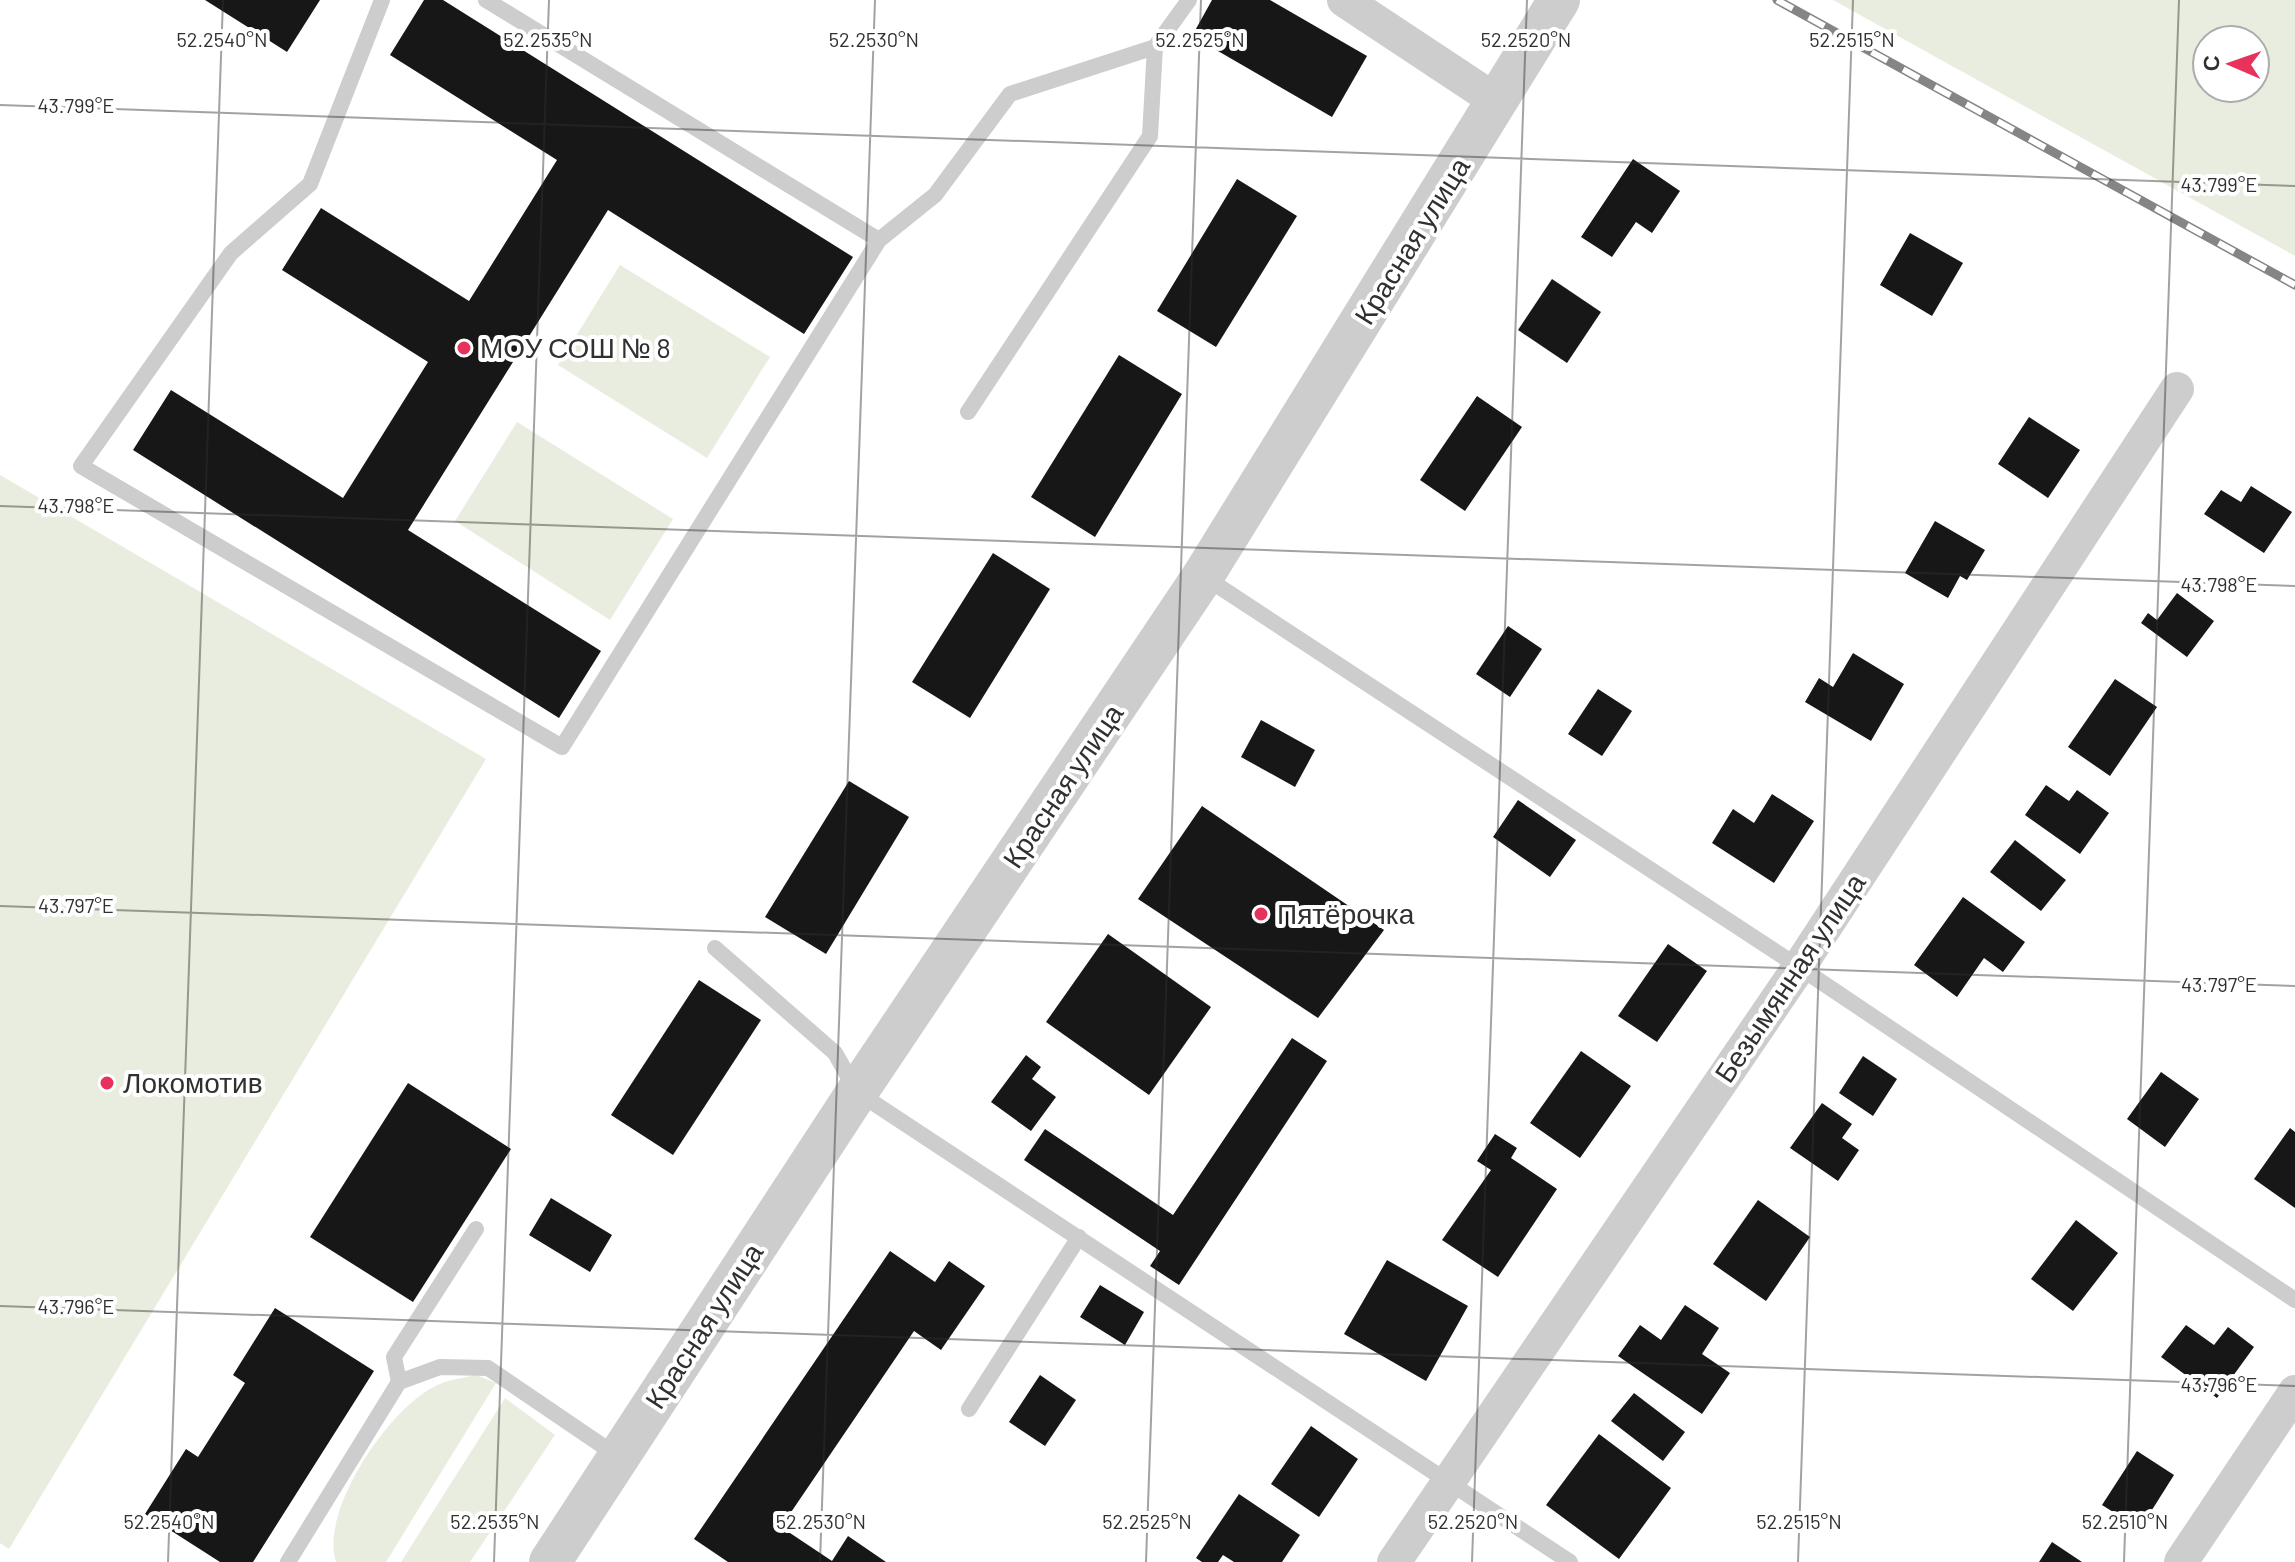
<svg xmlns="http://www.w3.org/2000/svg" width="2295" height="1562" font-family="Barlow,sans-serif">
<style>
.green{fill:#e9eddf;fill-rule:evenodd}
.building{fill:#171717}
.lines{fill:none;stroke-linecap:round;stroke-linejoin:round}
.service{stroke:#cdcdcd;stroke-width:16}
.minor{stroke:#cdcdcd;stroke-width:34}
.tertiary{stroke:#cdcdcd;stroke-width:42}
.rail-casing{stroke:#858585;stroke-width:9}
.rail{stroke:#fff;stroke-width:6;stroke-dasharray:18;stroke-linecap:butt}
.ticks{fill:none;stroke:#303030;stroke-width:2;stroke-opacity:0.45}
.poi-dot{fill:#e7335c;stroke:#fff;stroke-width:3}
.labels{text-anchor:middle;stroke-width:8;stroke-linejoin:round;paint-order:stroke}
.street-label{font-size:28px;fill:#303030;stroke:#fff}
.poi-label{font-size:28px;fill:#303030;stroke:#fff;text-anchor:start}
.ticks-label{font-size:20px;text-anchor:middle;fill:#303030;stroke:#fff;stroke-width:8;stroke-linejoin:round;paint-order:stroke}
</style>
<rect width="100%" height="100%" fill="#fff"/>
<!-- green -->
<g class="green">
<path d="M1833 0H2295V256ZM2207 40H2255V88H2207Z"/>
<polygon points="620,265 770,357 707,458 558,365"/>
<polygon points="517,422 673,519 610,620 455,521"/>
<polygon points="0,475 486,759 9,1549 0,1543"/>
<path d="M476 1375 496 1383 386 1562H336C319 1510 392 1403 440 1384 451 1379 464 1378 476 1375Z"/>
<polygon points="505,1398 555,1435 470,1562 401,1562"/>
</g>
<!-- building -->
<g class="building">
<polygon points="205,0 320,0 287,52"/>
<polygon points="424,0 443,0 853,257 804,334 608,210 408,530 601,651 559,718 133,450 171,390 343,498 428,362 282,270 321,208 469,301 557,160 390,55"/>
<polygon points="1212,0 1270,0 1367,56 1332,117 1192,36"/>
<polygon points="1633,159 1680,191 1652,233 1636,222 1612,257 1581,237"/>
<polygon points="1237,179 1297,216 1216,347 1157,311"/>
<polygon points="1910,233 1963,263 1932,316 1880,285"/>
<polygon points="1552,279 1601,312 1567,363 1518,330"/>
<polygon points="1119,355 1182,394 1095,537 1031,497"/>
<polygon points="1477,396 1522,427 1465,511 1420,480"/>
<polygon points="2029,417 2080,450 2048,498 1998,464"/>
<polygon points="2251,486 2292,512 2264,553 2204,514 2221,490 2241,502"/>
<polygon points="1935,521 1985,550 1967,580 1960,576 1948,598 1905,573"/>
<polygon points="993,553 1050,589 970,718 912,682"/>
<polygon points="2177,593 2214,621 2187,657 2141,623 2148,613 2157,620"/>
<polygon points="1508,626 1542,649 1510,697 1476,674"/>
<polygon points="1853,653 1904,684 1871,741 1805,702 1819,678 1833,687"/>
<polygon points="2115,679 2157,707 2110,776 2068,747"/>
<polygon points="1598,689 1632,711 1602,756 1568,734"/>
<polygon points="1261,720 1315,750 1295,787 1241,757"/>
<polygon points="849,781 909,817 826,954 765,917"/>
<polygon points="2046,785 2069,801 2077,790 2109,813 2080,854 2025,815"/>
<polygon points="1772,794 1814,821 1774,883 1712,843 1733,809 1754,823"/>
<polygon points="1518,800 1576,840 1550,877 1493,837"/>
<polygon points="1202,806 1384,930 1318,1018 1138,899"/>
<polygon points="2015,840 2066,880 2041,911 1990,872"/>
<polygon points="1963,897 2025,942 2003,972 1984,958 1957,997 1914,965"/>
<polygon points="1108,934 1211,1007 1149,1095 1046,1022"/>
<polygon points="1668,944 1707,971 1657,1042 1618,1016"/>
<polygon points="699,980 761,1020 673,1155 611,1115"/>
<polygon points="1292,1038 1327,1061 1179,1285 1150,1266 1160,1251 1024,1160 1045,1129 1173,1215"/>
<polygon points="1581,1051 1631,1086 1580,1158 1530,1123"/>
<polygon points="1026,1055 1041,1067 1032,1079 1056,1097 1031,1131 991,1102"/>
<polygon points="1863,1056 1897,1079 1873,1116 1839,1093"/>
<polygon points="2161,1072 2199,1099 2165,1147 2127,1119"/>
<polygon points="408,1083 511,1149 413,1302 310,1237"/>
<polygon points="1822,1103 1852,1124 1842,1138 1859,1150 1838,1181 1790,1148"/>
<polygon points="2290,1128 2295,1132 2295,1208 2254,1179"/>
<polygon points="1495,1134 1517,1148 1511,1158 1557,1189 1498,1277 1442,1240 1491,1170 1477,1161"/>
<polygon points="551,1198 612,1235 590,1272 529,1235"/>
<polygon points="1758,1200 1810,1237 1766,1301 1713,1264"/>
<polygon points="2076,1220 2118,1253 2073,1311 2031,1279"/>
<polygon points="890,1251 935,1282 949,1261 985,1286 941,1350 914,1331 781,1527 832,1561 848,1536 886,1562 728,1562 694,1539"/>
<polygon points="1387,1260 1468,1306 1426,1381 1344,1334"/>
<polygon points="1100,1285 1144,1312 1125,1345 1080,1317"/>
<polygon points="1685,1305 1719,1328 1702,1354 1730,1373 1702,1414 1618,1356 1640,1325 1661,1340"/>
<polygon points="275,1308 374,1371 253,1562 220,1562 145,1514 186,1449 198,1457 245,1383 233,1375"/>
<polygon points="2186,1325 2214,1345 2228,1327 2254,1347 2217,1398 2161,1357"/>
<polygon points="1040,1375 1076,1400 1045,1446 1009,1422"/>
<polygon points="1634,1393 1685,1432 1663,1461 1611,1421"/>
<polygon points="1311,1426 1358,1459 1319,1517 1271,1484"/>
<polygon points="1599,1434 1671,1488 1619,1559 1546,1505"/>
<polygon points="2137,1451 2174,1475 2140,1529 2102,1505"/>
<polygon points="1239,1494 1300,1535 1282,1562 1234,1562 1223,1555 1218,1562 1202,1562 1196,1558"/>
<polygon points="2052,1542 2082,1562 2039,1562"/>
</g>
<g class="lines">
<!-- service -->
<g class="service">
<polyline points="382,0 310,184 231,253 81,466 562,747 879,240 486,0"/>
<polyline points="879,240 935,195 1010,94 1155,47 1189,0"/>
<polyline points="968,412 1150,136 1155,47"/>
<polyline points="1203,576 1799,967 2295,1300"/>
<polyline points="715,948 835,1053 857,1092 1570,1562"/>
<polyline points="399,1382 394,1357 476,1229"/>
<polyline points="969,1409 1079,1237"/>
<polyline points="288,1562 399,1382 440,1367 488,1368 619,1457"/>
</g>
<!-- minor -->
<g class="minor">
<polyline points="1344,0 1498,102"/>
<polyline points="1394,1562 1799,967 2177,389"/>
<polyline points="2181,1562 2295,1392"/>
</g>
<!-- tertiary -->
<polyline class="tertiary" points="550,1562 857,1092 1203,576 1559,0"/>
<defs>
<polyline id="rail" points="1777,0 2295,285"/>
</defs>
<!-- rail casing -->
<use href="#rail" class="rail-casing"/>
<!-- rail -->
<use href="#rail" class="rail"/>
</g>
<!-- ticks -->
<path class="ticks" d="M0 105 2295 186M0 506 2295 586M0 906 2295 986M0 1306 2295 1386M168 1562 223 0M494 1562 549 0M820 1562 875 0M1146 1562 1201 0M1472 1562 1527 0M1798 1562 1853 0M2124 1562 2179 0"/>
<!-- markers -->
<g class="poi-dot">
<circle cx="464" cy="348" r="8"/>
<circle cx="1261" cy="914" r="8"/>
<circle cx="107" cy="1083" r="8"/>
</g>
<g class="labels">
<!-- street labels -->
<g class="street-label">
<text transform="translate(1412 241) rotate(-58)" y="10">Красная улица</text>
<text transform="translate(1063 786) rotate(-56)" y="10">Красная улица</text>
<text transform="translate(1790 978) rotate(-56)" y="10">Безымянная улица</text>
<text transform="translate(704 1326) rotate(-57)" y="10">Красная улица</text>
</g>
<!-- poi labels -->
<g class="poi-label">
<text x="480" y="358">МОУ СОШ № 8</text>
<text x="1277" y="924">Пятёрочка</text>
<text x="123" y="1093">Локомотив</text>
</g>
</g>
<g class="ticks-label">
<text x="222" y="47">52.2540°N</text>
<text x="548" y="47">52.2535°N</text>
<text x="874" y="47">52.2530°N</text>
<text x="1200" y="47">52.2525°N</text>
<text x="1526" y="47">52.2520°N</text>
<text x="1852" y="47">52.2515°N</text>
<text x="76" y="113">43.799°E</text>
<text x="2219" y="192">43.799°E</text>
<text x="76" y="513">43.798°E</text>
<text x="2219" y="592">43.798°E</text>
<text x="76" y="913">43.797°E</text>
<text x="2219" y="992">43.797°E</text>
<text x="76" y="1314">43.796°E</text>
<text x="2219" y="1392">43.796°E</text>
<text x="169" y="1529">52.2540°N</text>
<text x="495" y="1529">52.2535°N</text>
<text x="821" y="1529">52.2530°N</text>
<text x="1147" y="1529">52.2525°N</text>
<text x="1473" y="1529">52.2520°N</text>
<text x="1799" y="1529">52.2515°N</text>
<text x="2125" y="1529">52.2510°N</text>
</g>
<!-- north arrow -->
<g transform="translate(2231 64) rotate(272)"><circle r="38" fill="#ffffff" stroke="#acacac" stroke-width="2"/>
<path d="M0-6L14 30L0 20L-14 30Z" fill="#e7335c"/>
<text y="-12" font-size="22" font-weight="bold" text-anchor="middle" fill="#303030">С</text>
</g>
</svg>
